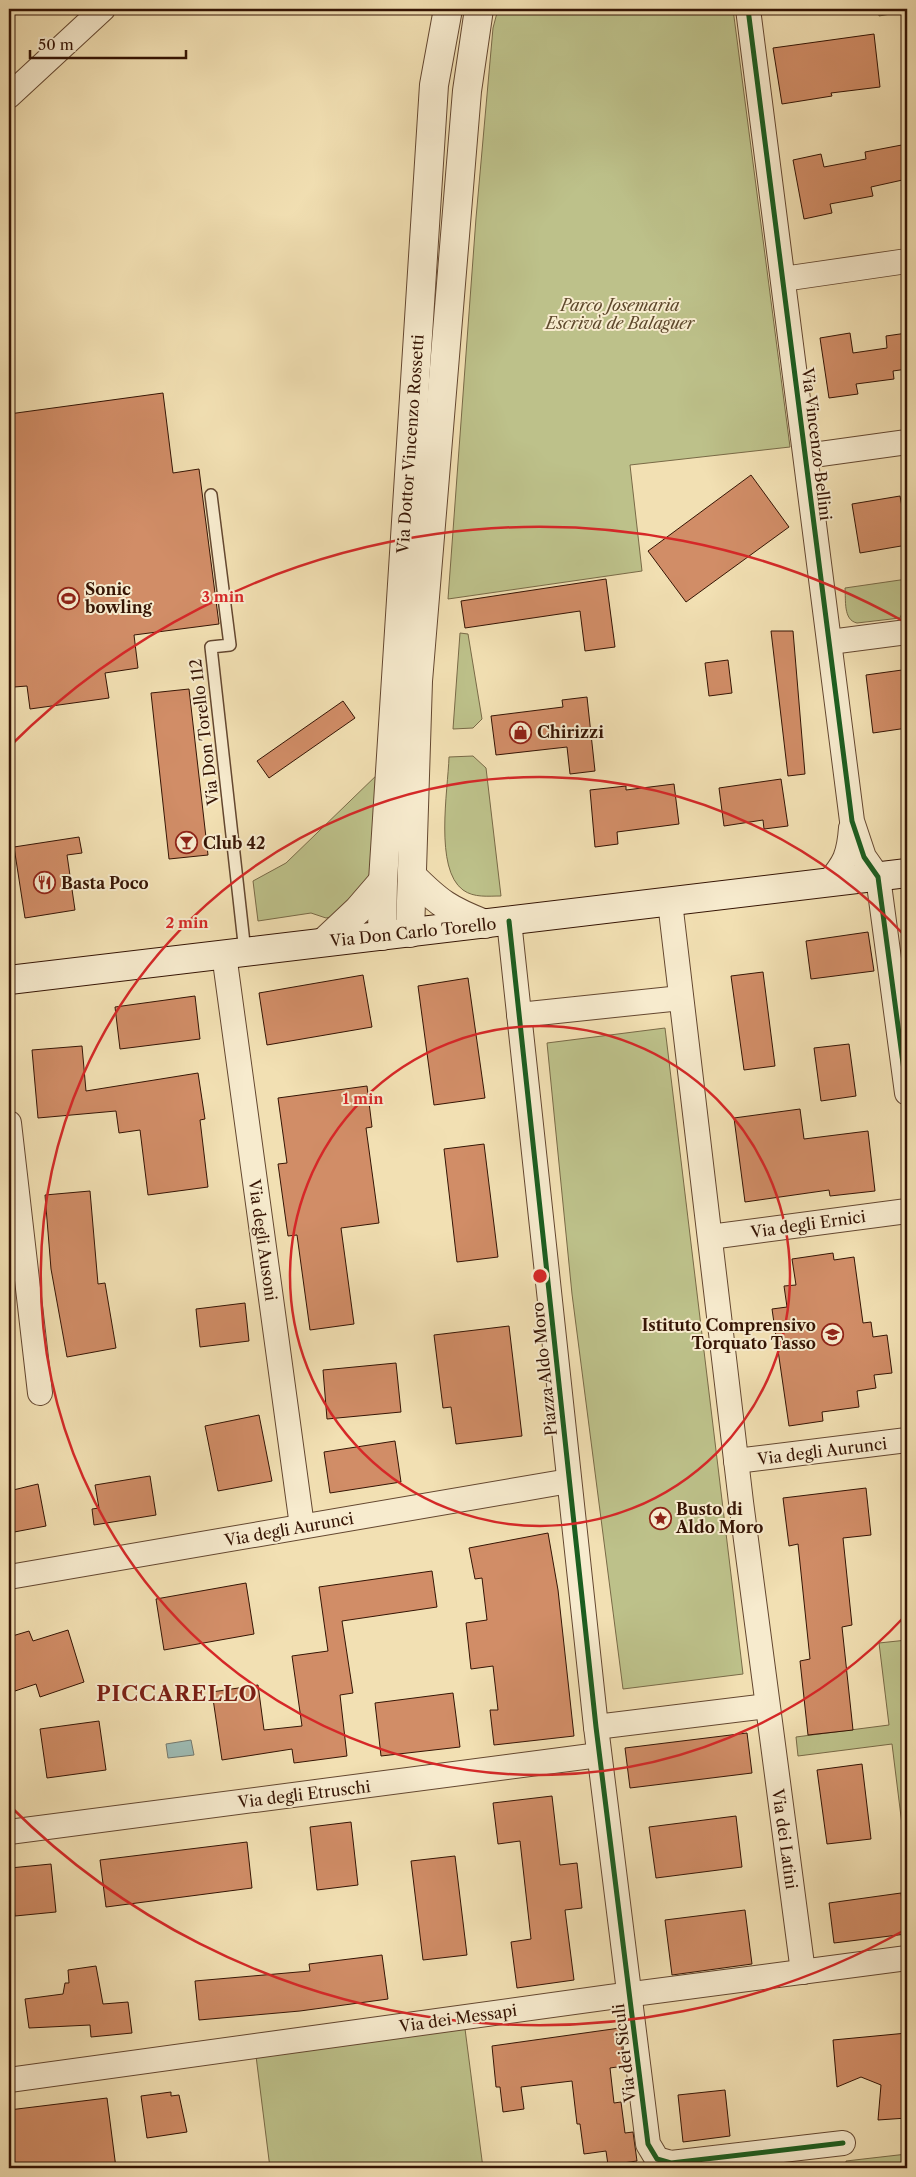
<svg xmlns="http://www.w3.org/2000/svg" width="916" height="2177" font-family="'Libre Caslon Text',serif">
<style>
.green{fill:#bdc18a;stroke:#796a47}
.water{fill:#9dbbb4;stroke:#73786e}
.building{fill:#d18d67;stroke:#351404}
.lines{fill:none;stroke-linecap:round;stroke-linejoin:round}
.service-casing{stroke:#644730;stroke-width:14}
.minor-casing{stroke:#644730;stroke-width:26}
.tertiary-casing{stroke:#644730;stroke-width:30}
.secondary-casing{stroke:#351404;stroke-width:30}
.service{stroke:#f7ebce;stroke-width:11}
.minor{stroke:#f7ebce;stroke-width:24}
.tertiary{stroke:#f7ebce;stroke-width:28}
.secondary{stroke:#f7ebce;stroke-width:28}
.cycleway-casing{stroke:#f7ebce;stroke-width:8}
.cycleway{stroke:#1b5e20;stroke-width:5}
.ring{fill:none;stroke:#d62828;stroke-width:2.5}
.labels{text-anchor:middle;stroke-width:4;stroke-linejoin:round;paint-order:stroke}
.park-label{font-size:16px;font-style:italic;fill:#5e482c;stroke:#f7ebce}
.street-label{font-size:16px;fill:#351404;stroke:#f7ebce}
.poi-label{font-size:16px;font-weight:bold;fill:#351404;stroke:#f7ebce;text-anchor:start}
.district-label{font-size:21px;font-weight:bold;letter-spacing:1px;fill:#7a1f14;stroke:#f7ebce}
.centre{fill:#d62828;stroke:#f7ebce;stroke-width:2.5}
.ring-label{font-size:15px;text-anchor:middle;font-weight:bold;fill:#d62828;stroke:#f7ebce;stroke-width:4;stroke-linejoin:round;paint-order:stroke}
</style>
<rect width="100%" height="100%" fill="#f2e0b3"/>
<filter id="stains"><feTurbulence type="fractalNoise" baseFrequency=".004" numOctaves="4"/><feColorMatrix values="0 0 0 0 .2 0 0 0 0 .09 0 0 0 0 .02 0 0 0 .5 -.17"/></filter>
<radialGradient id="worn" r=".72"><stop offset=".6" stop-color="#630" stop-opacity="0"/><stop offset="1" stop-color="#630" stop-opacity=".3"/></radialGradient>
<!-- green -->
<g class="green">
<polygon points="498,9 733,9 790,447 630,465 642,571 448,599 476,218 493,28"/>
<polygon points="878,9 907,9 907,47 902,12 879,16"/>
<path d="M907 579V601L900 618 857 623C843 620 846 600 845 588Z"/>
<polygon points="460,633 468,634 482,719 473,728 453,729"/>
<path d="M473 756 486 768 501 896C488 896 474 898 463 890 434 869 448 790 449 757Z"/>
<polygon points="381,771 381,881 344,914 326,918 311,913 258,921 253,881 286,863"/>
<polygon points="665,1028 743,1674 623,1689 572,1294 547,1043"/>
<polygon points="907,1640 907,1848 905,1849 892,1744 798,1756 796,1737 889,1725 879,1643"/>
<polygon points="464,2021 483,2168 270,2168 255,2048"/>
<polygon points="907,2154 907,2168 846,2168 846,2161"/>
</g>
<!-- water -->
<polygon class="water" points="191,1740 194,1755 168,1758 166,1744"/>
<!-- building -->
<g class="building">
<polygon points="874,34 880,87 831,93 832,96 782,104 773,48"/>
<polygon points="907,144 907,179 871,187 873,196 830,204 832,213 804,219 793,160 821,154 824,167 866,159 865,152"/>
<polygon points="850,333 853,353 887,348 886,336 907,333 907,369 893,371 894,379 856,384 858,394 829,398 820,338"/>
<polygon points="163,393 173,473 199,469 219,624 134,635 138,668 105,673 109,698 30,709 27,686 14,687 9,646 9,414"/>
<polygon points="751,475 789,527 686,602 648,551"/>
<polygon points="900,496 903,512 907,511 907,545 860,553 852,504"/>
<polygon points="606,579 615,647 585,651 580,611 465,628 461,601"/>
<polygon points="771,631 793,631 805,774 788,776"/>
<polygon points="728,660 732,693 709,696 705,663"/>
<polygon points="902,670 907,672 907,728 873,733 866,675"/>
<polygon points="189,689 208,855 169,859 151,693"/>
<polygon points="587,697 595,771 570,774 567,747 496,755 491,716 563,707 562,700"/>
<polygon points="343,701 355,718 269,778 257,761"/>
<polygon points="781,779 788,826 764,829 763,820 724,826 719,788"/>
<polygon points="674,784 679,824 617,832 618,844 595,847 590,790 626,786 626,790"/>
<polygon points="79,837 82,853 67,855 75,910 25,918 14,847"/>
<polygon points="868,932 874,971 811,979 806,941"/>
<polygon points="763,972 775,1066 744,1070 731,976"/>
<polygon points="363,975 372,1027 267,1045 259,993"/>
<polygon points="468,978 485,1098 434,1105 418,986"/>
<polygon points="195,996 200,1039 120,1049 115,1007"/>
<polygon points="849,1044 856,1096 821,1101 814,1048"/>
<polygon points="82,1046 86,1091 198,1073 205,1119 200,1120 208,1187 148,1195 140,1130 119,1133 116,1111 38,1118 32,1050"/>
<polygon points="367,1086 372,1127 366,1128 379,1223 341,1228 354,1324 310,1330 297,1235 288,1236 278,1164 287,1163 278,1098"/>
<polygon points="800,1109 804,1139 868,1131 875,1191 830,1196 829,1190 745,1202 734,1118"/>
<polygon points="484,1144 498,1257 457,1262 444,1149"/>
<polygon points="90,1191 98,1284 105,1283 116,1348 67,1357 51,1269 45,1195"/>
<polygon points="833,1253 834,1260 854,1257 863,1323 871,1322 873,1337 887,1335 892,1373 874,1375 876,1388 857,1391 859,1407 822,1412 823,1421 789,1426 772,1309 787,1307 784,1286 796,1285 792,1259"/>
<polygon points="245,1303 249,1341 200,1347 196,1309"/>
<polygon points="509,1326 522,1436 456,1444 451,1407 443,1408 434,1335"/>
<polygon points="396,1363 401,1412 327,1419 323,1370"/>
<polygon points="259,1415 272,1481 218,1491 205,1426"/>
<polygon points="395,1441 401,1482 330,1493 324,1452"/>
<polygon points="150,1476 156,1515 94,1525 92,1509 99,1508 95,1485"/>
<polygon points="38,1484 46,1526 9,1533 9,1491"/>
<polygon points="866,1488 871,1535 843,1538 852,1625 842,1627 853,1730 808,1735 800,1661 810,1659 798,1544 789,1546 783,1498"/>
<polygon points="548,1533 558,1590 574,1736 494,1745 490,1710 498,1710 493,1666 471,1669 466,1623 487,1620 482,1578 475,1579 469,1548"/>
<polygon points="432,1571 437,1607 342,1621 353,1693 340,1695 347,1756 294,1763 292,1749 222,1760 212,1692 258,1685 264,1730 302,1726 292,1656 328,1651 319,1587"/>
<polygon points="246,1583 254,1634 164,1650 156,1599"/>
<polygon points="68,1630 84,1682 40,1697 36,1684 9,1693 9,1637 29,1631 33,1641"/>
<polygon points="453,1693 460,1747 381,1756 375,1703"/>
<polygon points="99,1721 106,1770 47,1778 40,1729"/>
<polygon points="747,1733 752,1773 630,1788 625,1748"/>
<polygon points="862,1764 871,1839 827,1844 817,1770"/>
<polygon points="552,1796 560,1865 577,1863 582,1908 565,1910 574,1980 517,1988 511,1942 531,1939 520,1841 498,1844 493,1803"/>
<polygon points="736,1816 742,1867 656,1878 649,1827"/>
<polygon points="351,1822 358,1885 317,1890 310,1827"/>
<polygon points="247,1842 252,1888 106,1907 100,1860"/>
<polygon points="455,1856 467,1955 423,1960 411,1861"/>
<polygon points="51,1864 56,1912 15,1916 10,1868"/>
<polygon points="901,1893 906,1934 834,1943 829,1903"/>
<polygon points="745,1910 752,1964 672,1975 665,1920"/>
<polygon points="382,1955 388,1999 300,2011 199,2020 195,1981 310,1971 309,1964"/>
<polygon points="96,1966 103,2004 128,2002 132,2033 91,2037 90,2025 29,2028 25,1999 63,1994 65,1983 69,1983 68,1970"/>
<polygon points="620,2028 624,2066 610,2068 614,2103 621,2102 625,2133 633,2132 637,2161 608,2165 606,2151 584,2154 580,2124 577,2124 572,2081 521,2087 524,2109 503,2112 500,2087 496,2087 492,2046"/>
<polygon points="907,2033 907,2118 878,2120 881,2085 861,2077 837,2087 833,2040"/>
<polygon points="725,2090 730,2136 683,2142 678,2095"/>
<polygon points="171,2092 171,2096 179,2095 187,2132 147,2138 141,2096"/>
<polygon points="107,2098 116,2168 9,2168 9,2110"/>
</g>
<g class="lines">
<defs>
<polyline id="service" points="211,495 230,645 211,647 245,952"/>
<g id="minor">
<polyline points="748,9 852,821 864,857 878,877 907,1093"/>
<polyline points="9,96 103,9"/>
<polyline points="783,279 907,261"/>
<polyline points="806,456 907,442"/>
<polyline points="830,642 907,632"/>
<path d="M828 883C845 863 849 855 851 828"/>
<polyline points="670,902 741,1502 803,1972"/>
<polyline points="509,921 596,1727 648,2144 657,2159 671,2163 843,2143"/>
<polyline points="224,954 302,1526"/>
<polyline points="519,1015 681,998"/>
<polyline points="9,1123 40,1393"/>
<polyline points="710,1237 907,1211"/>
<polyline points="736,1461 907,1440"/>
<polyline points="9,1577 569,1481"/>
<polyline points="596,1727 767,1706"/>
<polyline points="9,1832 599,1755"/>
<polyline points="9,2080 610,1997 907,1958"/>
</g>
<g id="tertiary">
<path d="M412 876C439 903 449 910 485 924"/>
<polyline points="410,933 418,681 467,91 479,9"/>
<polyline points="382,936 383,881 434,85 448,9"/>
<polyline points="324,942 358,910 383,881"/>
</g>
<polyline id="secondary" points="9,980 907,873"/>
</defs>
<!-- service casing -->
<use href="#service" class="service-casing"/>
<!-- minor casing -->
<use href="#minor" class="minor-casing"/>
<!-- tertiary casing -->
<use href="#tertiary" class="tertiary-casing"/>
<!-- secondary casing -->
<use href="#secondary" class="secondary-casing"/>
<!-- service -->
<use href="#service" class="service"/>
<!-- minor -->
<use href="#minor" class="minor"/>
<!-- tertiary -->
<use href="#tertiary" class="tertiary"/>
<!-- secondary -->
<use href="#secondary" class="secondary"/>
<defs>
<g id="cycleway">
<polyline points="748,9 852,821 864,857 878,877 907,1093"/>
<polyline points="509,921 596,1727 648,2144 657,2159 671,2163 843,2143"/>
</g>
</defs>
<!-- cycleway casing -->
<use href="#cycleway" class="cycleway-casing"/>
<!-- cycleway -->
<use href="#cycleway" class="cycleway"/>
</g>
<!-- distance rings -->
<g class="ring">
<circle cx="540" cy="1276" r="250"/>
<path d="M905 1616A499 499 0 1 1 905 936"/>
<path d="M903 1931A749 749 0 0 1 10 1806M10 746A749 749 0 0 1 903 621"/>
</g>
<!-- icons -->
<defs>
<symbol id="stadium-ring" viewBox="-11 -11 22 22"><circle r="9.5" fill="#f7ebce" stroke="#8f2418" stroke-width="1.5"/><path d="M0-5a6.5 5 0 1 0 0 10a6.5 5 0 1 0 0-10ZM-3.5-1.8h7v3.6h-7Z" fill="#8f2418"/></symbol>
<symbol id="shop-ring" viewBox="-11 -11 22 22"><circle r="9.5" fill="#f7ebce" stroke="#8f2418" stroke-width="1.5"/><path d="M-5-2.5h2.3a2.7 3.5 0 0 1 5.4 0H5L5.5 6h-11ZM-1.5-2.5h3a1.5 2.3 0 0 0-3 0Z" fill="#8f2418"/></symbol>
<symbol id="bar-ring" viewBox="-11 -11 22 22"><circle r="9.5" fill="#f7ebce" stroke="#8f2418" stroke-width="1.5"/><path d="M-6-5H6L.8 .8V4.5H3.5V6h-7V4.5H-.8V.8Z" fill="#8f2418"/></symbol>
<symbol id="restaurant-ring" viewBox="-11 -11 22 22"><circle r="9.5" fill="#f7ebce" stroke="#8f2418" stroke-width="1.5"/><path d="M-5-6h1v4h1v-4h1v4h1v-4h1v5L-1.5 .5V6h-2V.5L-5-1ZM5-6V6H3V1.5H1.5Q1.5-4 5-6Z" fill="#8f2418"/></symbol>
<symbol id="school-ring" viewBox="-11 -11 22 22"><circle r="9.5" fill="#f7ebce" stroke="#8f2418" stroke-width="1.5"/><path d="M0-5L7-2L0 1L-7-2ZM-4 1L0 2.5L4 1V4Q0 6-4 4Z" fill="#8f2418"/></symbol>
<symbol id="sight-ring" viewBox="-11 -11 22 22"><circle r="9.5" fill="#f7ebce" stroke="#8f2418" stroke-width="1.5"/><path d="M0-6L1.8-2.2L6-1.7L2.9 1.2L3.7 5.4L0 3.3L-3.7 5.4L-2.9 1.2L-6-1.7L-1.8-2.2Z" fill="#8f2418"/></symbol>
</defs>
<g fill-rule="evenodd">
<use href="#stadium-ring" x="56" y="586" width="25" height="25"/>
<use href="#shop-ring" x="508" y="720" width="25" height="25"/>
<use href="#bar-ring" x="174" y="830" width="25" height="25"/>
<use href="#restaurant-ring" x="32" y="870" width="25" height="25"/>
<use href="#school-ring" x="820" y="1322" width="25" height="25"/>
<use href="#sight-ring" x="648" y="1506" width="25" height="25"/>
</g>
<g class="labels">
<!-- park labels -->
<g class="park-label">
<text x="620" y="311">Parco Josemaria<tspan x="620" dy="18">Escrivà de Balaguer</tspan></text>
</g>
<!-- street labels -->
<g class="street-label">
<text transform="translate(410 444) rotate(-86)" y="6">Via Dottor Vincenzo Rossetti</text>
<text transform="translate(817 444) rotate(83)" y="6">Via Vincenzo Bellini</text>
<text transform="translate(204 732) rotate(-97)" y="6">Via Don Torello 112</text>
<text transform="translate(413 932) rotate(-6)" y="6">Via Don Carlo Torello</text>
<text transform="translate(808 1224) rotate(-8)" y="6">Via degli Ernici</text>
<text transform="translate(263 1240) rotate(82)" y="6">Via degli Ausoni</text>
<text transform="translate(544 1369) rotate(-96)" y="6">Piazza Aldo Moro</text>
<text transform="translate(822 1451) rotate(-7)" y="6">Via degli Aurunci</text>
<text transform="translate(289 1529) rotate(-10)" y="6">Via degli Aurunci</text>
<text transform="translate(304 1794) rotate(-7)" y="6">Via degli Etruschi</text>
<text transform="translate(785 1839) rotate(82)" y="6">Via dei Latini</text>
<text transform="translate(458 2018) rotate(-8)" y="6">Via dei Messapi</text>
<text transform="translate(624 2053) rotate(-97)" y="6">Via dei Siculi</text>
</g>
<!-- poi labels -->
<g class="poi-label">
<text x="85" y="595">Sonic<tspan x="85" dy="18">bowling</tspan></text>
<text x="537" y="738">Chirizzi</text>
<text x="203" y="849">Club 42</text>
<text x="61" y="889">Basta Poco</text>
<text x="816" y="1331" text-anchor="end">Istituto Comprensivo<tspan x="816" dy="18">Torquato Tasso</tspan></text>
<text x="676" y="1515">Busto di<tspan x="676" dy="18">Aldo Moro</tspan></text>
</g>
<!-- district labels -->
<g class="district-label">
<text x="177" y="1701">PICCARELLO</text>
</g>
</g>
<circle cx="540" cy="1276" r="8" class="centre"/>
<g class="ring-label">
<text x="223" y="602">3 min</text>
<text x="187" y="928">2 min</text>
<text x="363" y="1104">1 min</text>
</g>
<!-- margin -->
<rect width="916" height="2177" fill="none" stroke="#f2e0b3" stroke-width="30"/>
<rect x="10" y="10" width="896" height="2157" fill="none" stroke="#351404" stroke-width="2.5"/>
<rect x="15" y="15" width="886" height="2147" fill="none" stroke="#351404"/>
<!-- scale -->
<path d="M30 50v8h156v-8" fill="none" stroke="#351404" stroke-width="2.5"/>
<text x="38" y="50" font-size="15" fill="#351404" stroke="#f7ebce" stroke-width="4" paint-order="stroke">50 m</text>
<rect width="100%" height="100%" filter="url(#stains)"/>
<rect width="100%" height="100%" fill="url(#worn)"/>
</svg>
